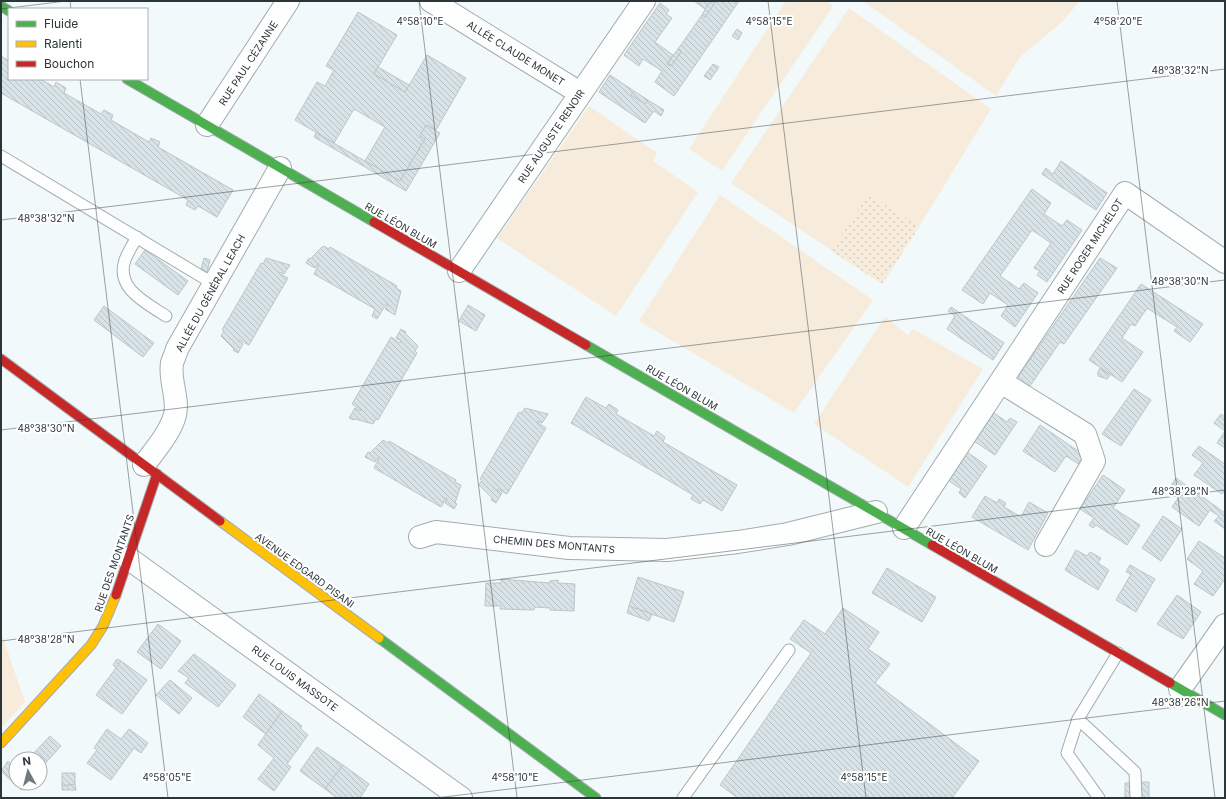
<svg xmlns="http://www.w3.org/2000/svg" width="1226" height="799" font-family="Inter,sans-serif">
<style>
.green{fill:#f7ecdc}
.park{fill:url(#park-dots)}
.building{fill:url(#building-back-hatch);stroke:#bdc5c8}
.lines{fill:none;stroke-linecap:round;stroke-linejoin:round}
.lane-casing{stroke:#a4abae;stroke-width:13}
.street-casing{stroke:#a4abae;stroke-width:24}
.fast-casing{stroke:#a4abae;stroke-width:11}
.slow-casing{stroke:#a4abae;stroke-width:11}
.jam-casing{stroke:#a4abae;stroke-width:11}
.lane{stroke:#fdfefe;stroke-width:11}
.street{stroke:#fdfefe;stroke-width:22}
.fast{stroke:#4caf50;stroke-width:9}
.slow{stroke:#ffc107;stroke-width:9}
.jam{stroke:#c62828;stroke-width:9}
.ticks{fill:none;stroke:#2b363a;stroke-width:1;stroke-opacity:0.45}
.labels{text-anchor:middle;stroke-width:4;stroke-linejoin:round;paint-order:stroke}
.street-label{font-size:10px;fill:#2b363a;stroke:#fff}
.ticks-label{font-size:10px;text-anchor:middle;fill:#2b363a;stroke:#fff;stroke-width:4;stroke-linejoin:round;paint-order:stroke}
</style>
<defs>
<pattern id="park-dots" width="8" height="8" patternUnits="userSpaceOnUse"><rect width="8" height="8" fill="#f7ecdc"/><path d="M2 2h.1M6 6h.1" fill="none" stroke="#d4cbbe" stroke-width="1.8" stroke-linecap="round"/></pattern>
<pattern id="building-back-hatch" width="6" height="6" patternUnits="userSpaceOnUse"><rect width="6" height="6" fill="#d7e3e7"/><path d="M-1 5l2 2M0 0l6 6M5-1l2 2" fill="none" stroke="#b9c3c7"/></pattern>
</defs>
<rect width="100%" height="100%" fill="#f2f9fa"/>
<!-- green -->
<g class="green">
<polygon points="786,1 826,1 833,6 722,171 689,149"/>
<polygon points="863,1 1080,1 1063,21 1020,57 996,96"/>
<polygon points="849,8 991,109 919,227 882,284 731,183"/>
<polygon points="589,106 657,153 653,161 698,192 616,316 497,238"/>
<polygon points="720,195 873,300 794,413 639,321"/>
<polygon points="885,317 908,335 913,329 983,369 908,487 814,424"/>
<polygon points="1,632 25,702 1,728"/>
</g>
<!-- park -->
<polygon class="park" points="869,194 919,227 882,284 831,251"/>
<!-- building -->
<g class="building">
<polygon points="694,1 710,1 705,9"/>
<polygon points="710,1 715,3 705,17 702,15"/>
<polygon points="713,1 739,1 674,96 655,82 662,71 643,59 639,66 624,55 660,3 669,10 666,14 672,18 655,42 673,55 667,64 671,66 681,52 678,49 702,15 705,17 715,3"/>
<polygon points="358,12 397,35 374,74 405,92 427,55 466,78 436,130 426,125 420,136 425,139 400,181 365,161 385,127 354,109 334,143 295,120 317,82 325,86 334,70 326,66"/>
<polygon points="737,29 742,33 738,40 732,36"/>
<polygon points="678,49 681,52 671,66 667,64"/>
<polygon points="1,56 9,61 9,79 40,79 54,87 56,82 66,88 64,93 101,114 104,110 113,115 111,120 149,142 151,138 160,142 158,147 233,190 217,217 198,206 195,210 186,205 188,200 1,93"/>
<polygon points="713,64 719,67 710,80 704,76"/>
<polygon points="378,67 409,85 405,92 374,74"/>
<polygon points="610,75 634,91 631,95 645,104 648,100 664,110 661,116 654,111 645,123 599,92"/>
<polygon points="634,91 648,100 645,104 631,95"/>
<polygon points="426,125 440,133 406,191 314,137 316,133 400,181 425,139 420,136"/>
<polygon points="1061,161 1107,193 1096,210 1042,174 1046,168 1053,174"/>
<polygon points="1032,189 1051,203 1044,214 1062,226 1067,220 1082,230 1047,282 1037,275 1040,271 1034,268 1051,243 1032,230 1000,276 1019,289 1024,283 1038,293 1015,327 1001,316 1008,305 990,293 983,304 962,290"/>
<polygon points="323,246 329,249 330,247 397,286 396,288 401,291 395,315 385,309 388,304 386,304 377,319 372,316 375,309 314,274 319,264 318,264 315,268 306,263 309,258 310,259"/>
<polygon points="145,250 188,281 178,295 135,264"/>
<polygon points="204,258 210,260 207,272 201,269"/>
<polygon points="266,258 290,265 284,274 279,272 278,273 288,278 249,345 239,340 238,341 243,344 238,353 233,350 234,349 221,336 224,331 222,330 261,263 263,264"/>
<polygon points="1100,258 1117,268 1064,344 1060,342 1030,386 1018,377"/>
<polygon points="1141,284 1203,324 1190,342 1174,331 1177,327 1147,308 1135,326 1131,324 1122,338 1143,352 1122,382 1089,360"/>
<polygon points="468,305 485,315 476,331 459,321"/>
<polygon points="104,306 154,343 143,357 94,320"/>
<polygon points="951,307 1004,343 993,360 947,329 955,316 948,311"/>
<polygon points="401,329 406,332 405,333 418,346 415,351 417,353 378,420 376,419 373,424 355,419 354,420 349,418 355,408 360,411 361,410 352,404 391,337 400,343 401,341 396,338"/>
<polygon points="1100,368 1110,375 1107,379 1098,376 1098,372"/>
<polygon points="1134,389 1151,400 1121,446 1102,434"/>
<polygon points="586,397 606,408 609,404 618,410 616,414 654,436 657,431 665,437 663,442 737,485 722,511 703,500 700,504 691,499 693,495 571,423"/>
<polygon points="525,408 548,414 542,423 537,421 537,422 546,428 507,494 498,489 497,490 502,493 496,503 491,500 492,498 479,485 482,480 480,479 519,412 521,413"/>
<polygon points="994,413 1007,422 1010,418 1017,422 995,455 974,441"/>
<polygon points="1221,414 1225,417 1225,448 1217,443 1225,431 1214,423"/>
<polygon points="1040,425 1087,457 1082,466 1066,456 1055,472 1023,451"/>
<polygon points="383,440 388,443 389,441 456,480 455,482 461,485 455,503 457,504 454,509 445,503 447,498 446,498 441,507 374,468 379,458 378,458 375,462 365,457 368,452 370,453"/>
<polygon points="1199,446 1225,464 1225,489 1222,494 1194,475 1203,463 1192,455"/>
<polygon points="967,452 987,466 965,498 959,493 961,489 948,480"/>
<polygon points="1103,475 1125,490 1113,508 1140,525 1127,545 1096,525 1093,528 1089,525 1094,518 1080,509"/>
<polygon points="1176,478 1225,513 1225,529 1214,521 1219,516 1210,510 1199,526 1172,507 1180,495 1170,487"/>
<polygon points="985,496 997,503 999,499 1006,503 1004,507 1021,517 1029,502 1048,513 1028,550 972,517"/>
<polygon points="1163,516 1182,529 1161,561 1142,548"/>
<polygon points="1199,541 1225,558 1225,579 1213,596 1194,584 1203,571 1187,559"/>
<polygon points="1076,550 1087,556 1090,552 1101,558 1098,563 1109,570 1098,590 1065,570"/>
<polygon points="1130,565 1155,579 1136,612 1116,600 1131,574 1126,572"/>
<polygon points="887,568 936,597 922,622 872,593"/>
<polygon points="638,577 684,592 674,622 629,606"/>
<polygon points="501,579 550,583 550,581 558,580 558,583 575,584 574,611 550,610 550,608 535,607 534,610 500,609 501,606 485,606 486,583 501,583"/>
<polygon points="1177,595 1201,612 1183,639 1157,624"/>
<polygon points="629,606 652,614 649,621 627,613"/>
<polygon points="843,608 879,632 868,649 890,664 875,683 979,761 952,798 738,798 720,785 811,653 790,639 804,620 825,634"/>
<polygon points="158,624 181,641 161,669 137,652"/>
<polygon points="194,654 236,685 218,707 185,683 189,678 178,671"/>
<polygon points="117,659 121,661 116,668 113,665"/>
<polygon points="121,661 147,680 122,714 96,695"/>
<polygon points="170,680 192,698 179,714 156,695"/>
<polygon points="259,694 282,711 266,734 243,717"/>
<polygon points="282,711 302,726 300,728 308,735 287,764 291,767 274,791 258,779 274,758 258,745"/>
<polygon points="107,729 121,739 129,729 148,743 141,753 134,748 111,780 87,763 97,750 94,748"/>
<polygon points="50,736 61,746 41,768 43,769 40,772 40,759 26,759 29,758"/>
<polygon points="317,747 343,765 325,789 300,771"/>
<polygon points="8,761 16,769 16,783 30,783 25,789 21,790 1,771"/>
<polygon points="343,765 369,784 360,798 337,798 325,789"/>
<polygon points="62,773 75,773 75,784 62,786"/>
<polygon points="1149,782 1149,798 1125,798 1125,783"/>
<polygon points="75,784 76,790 62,790 62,786"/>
</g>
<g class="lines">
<defs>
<g id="lane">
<polyline points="1,156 214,284"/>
<path d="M137 237C133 244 128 252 125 260 115 289 147 303 166 316"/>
<polyline points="1078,719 1135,772 1136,798"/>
<polyline points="683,798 789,650"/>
<polyline points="1099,798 1067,753 1078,719 1118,653"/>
</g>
<g id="street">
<polyline points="431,1 580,93"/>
<polyline points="207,125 288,1"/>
<polyline points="459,271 644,1"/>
<polyline points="1001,382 1085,434 1094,461 1046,545"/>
<path d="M144 465C155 450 170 433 175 415 179 398 169 381 172 363 173 359 176 354 177 349L280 168"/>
<polyline points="904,528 1125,193 1225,262"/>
<polyline points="420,537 436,532 569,548 667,550 738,542 788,534 876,512"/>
<polyline points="128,558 461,798"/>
<polyline points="1180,689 1225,625"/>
</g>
<g id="fast">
<polyline points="1,6 9,11"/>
<polyline points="127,79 374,222"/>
<polyline points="586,345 932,545"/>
<polyline points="379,638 596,798"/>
<polyline points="1170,683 1225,715"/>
</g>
<g id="slow">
<polyline points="220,521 379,638"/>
<polyline points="1,743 91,645 103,626 116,595"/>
</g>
<g id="jam">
<polyline points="374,222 586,345"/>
<polyline points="1,359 220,521"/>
<polyline points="932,545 1170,683"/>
<polyline points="116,595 157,474"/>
</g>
</defs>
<!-- lane casing -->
<use href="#lane" class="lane-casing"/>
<!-- street casing -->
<use href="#street" class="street-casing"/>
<!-- fast casing -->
<use href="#fast" class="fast-casing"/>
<!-- slow casing -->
<use href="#slow" class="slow-casing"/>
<!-- jam casing -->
<use href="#jam" class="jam-casing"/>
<!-- lane -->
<use href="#lane" class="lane"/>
<!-- street -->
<use href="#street" class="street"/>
<!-- fast -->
<use href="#fast" class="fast"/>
<!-- slow -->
<use href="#slow" class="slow"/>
<!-- jam -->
<use href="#jam" class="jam"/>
</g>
<!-- ticks -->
<path class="ticks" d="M70 1 71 9M419 1 517 798M768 1 866 798M1117 1 1215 798M1 9 66 1M80 79 168 798M1 220 1225 69M1 430 1225 280M1 641 1225 490M436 798 1225 701"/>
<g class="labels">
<!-- street labels -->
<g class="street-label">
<text transform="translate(516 53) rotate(32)" y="4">ALLÉE CLAUDE MONET</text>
<text transform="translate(248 63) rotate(-57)" y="4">RUE PAUL CÉZANNE</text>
<text transform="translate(551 136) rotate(-56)" y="4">RUE AUGUSTE RENOIR</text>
<text transform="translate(401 225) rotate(30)" y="4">RUE LÉON BLUM</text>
<text transform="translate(1090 246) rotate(-57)" y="4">RUE ROGER MICHELOT</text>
<text transform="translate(210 293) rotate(-61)" y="4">ALLÉE DU GÉNÉRAL LEACH</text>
<text transform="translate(682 387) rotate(30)" y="4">RUE LÉON BLUM</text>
<text transform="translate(554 544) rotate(5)" y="4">CHEMIN DES MONTANTS</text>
<text transform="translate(962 550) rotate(30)" y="4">RUE LÉON BLUM</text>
<text transform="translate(114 563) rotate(-71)" y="4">RUE DES MONTANTS</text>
<text transform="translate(305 570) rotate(36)" y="4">AVENUE EDGARD PISANI</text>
<text transform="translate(295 678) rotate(36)" y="4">RUE LOUIS MASSOTE</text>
</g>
</g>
<g class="ticks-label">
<text x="420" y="25">4°58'10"E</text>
<text x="769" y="25">4°58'15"E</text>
<text x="1118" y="25">4°58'20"E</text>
<text x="1180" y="74">48°38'32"N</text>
<text x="46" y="222">48°38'32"N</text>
<text x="1180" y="285">48°38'30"N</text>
<text x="46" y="432">48°38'30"N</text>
<text x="1180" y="495">48°38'28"N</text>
<text x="46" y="643">48°38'28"N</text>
<text x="1180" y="706">48°38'26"N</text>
<text x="167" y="781">4°58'05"E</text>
<text x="515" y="781">4°58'10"E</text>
<text x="864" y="781">4°58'15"E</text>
</g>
<!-- border -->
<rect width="1226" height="799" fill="none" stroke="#2b363a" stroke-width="4"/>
<!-- legend -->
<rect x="8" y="8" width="140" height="72" fill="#ffffff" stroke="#aaafb0"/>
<rect x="16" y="21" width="20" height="6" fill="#4caf50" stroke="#aaafb0"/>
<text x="44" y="28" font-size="12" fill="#2b363a">Fluide</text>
<rect x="16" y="41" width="20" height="6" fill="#ffc107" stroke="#aaafb0"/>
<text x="44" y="48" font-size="12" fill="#2b363a">Ralenti</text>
<rect x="16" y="61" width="20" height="6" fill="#c62828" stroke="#aaafb0"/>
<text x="44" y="68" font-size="12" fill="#2b363a">Bouchon</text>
<!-- north arrow -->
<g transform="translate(28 771) rotate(353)"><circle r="19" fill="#ffffff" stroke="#aaafb0"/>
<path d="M0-3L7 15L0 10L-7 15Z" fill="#717a7d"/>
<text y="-6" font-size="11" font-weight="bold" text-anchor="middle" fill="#2b363a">N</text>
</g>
</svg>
